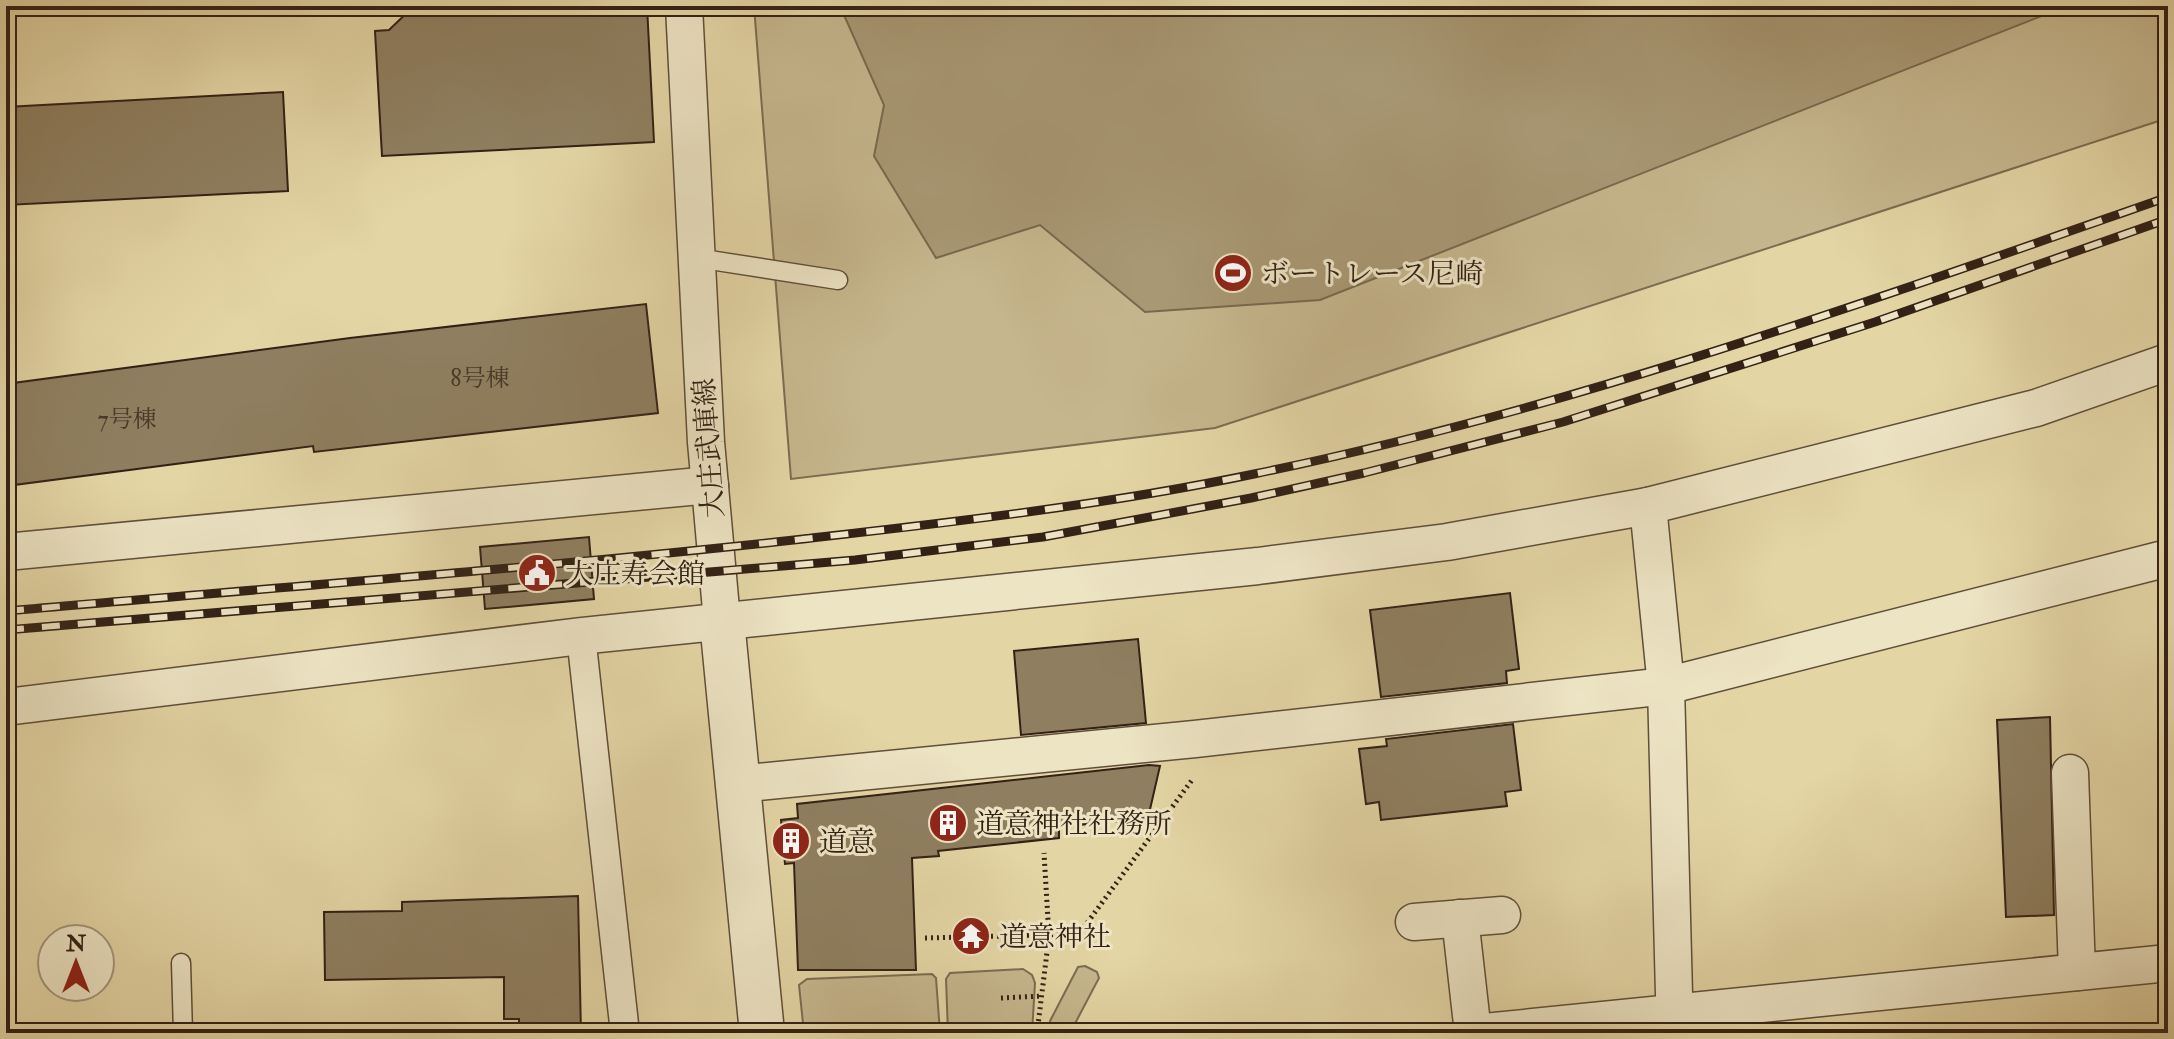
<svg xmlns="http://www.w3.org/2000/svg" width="2174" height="1039" font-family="'IM FELL Double Pica','Noto Serif JP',serif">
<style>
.green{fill:#c6b68d;stroke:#7c6c52;stroke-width:2}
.water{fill:#a89874;stroke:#79684e;stroke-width:2}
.building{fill:#8f7f60;stroke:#332116;stroke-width:2}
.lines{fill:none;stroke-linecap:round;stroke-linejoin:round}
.service-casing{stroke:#5f4e3a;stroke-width:21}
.pedestrian-casing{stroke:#5f4e3a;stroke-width:31}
.minor-casing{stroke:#5f4e3a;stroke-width:39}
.tertiary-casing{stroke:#5f4e3a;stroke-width:47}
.path{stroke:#332116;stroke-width:5;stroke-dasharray:2 4;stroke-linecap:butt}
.service{stroke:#ede4c4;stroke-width:18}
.pedestrian{stroke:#ede4c4;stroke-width:28}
.minor{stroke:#ede4c4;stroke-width:36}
.tertiary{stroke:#ede4c4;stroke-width:44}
.rail-casing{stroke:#332116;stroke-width:9}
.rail{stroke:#ede4c4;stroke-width:6;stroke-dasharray:18;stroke-linecap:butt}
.labels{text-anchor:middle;stroke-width:6;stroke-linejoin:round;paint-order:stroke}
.number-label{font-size:24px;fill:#4a3828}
.poi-label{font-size:28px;fill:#332116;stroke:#ede4c4;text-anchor:start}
.street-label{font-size:28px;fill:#332116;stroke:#ede4c4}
</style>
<rect width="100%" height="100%" fill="#e4d5a5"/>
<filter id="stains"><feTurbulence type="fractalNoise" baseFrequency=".0025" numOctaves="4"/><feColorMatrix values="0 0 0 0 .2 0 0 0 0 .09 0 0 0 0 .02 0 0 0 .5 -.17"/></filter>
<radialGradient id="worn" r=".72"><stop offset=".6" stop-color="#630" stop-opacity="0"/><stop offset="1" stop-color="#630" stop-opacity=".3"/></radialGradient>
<!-- green -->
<g class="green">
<polygon points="754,6 2168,6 2168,118 1215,428 791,479"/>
<polygon points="1085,966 1097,972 1099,978 1070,1033 1051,1033 1050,1021 1078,967"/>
<polygon points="1023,969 1032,975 1035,983 1032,1033 948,1033 946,979 950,973"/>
<polygon points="932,974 936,978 940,1033 804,1033 799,985 807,979"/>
</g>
<!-- water -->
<polygon class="water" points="840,6 2067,6 1320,300 1145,312 1040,225 936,258 874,156 884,105"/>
<!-- building -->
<g class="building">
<polygon points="414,6 647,6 654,142 382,156 375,31 389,30"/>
<polygon points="283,92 288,191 6,205 6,107"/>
<polygon points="646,304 658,413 314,452 313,446 6,486 6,384 350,338"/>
<polygon points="589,537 594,599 485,609 480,547"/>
<polygon points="1510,593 1519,669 1506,671 1507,683 1381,697 1370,610"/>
<polygon points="1138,639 1146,723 1021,735 1014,651"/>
<polygon points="2050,717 2054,915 2006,917 1997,720"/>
<polygon points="1513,724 1521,790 1505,792 1507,806 1381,820 1379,802 1366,804 1359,749 1387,746 1386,739"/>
<polygon points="1149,765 1160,766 1148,818 1059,827 1059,838 938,851 939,856 912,858 916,970 798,970 794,863 785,864 781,820 798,818 797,804"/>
<polygon points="578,896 581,1033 519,1033 519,1019 504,1019 504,977 325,980 324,912 402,911 402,902"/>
</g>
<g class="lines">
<defs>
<g id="service">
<polyline points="697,258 838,280"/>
<polyline points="181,963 183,1033"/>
</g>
<polyline id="pedestrian" points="581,636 625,1033"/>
<g id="minor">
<polyline points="684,6 706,442 722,621"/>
<polyline points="1648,506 1666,686 1675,1033"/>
<polyline points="6,552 710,485"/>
<polyline points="6,707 581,636 1258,566 1447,542 1648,506 2036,408 2168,362"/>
<polyline points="2070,773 2077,972"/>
<polyline points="738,784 1195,739 1666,686 2168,558"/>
<polyline points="1460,918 1473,1033"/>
<polyline points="1414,922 1502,915"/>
<polyline points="1474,1033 2168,963"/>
</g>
<polyline id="tertiary" points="722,621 762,1033"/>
</defs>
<!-- service casing -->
<use href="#service" class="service-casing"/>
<!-- pedestrian casing -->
<use href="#pedestrian" class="pedestrian-casing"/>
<!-- minor casing -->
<use href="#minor" class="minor-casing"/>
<!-- tertiary casing -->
<use href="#tertiary" class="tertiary-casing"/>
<!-- path -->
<g class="path">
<polyline points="925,938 1079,934 1192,780"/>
<polyline points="1001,998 1042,996"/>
<polyline points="1037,1033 1049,936 1044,853"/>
</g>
<!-- service -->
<use href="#service" class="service"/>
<!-- pedestrian -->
<use href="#pedestrian" class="pedestrian"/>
<!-- minor -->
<use href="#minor" class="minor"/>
<!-- tertiary -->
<use href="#tertiary" class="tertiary"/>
<defs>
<g id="rail">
<path d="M6 611C272 588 538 568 803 539 953 522 1106 505 1254 474 1567 410 1867 302 2168 197"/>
<polyline points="6,630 855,560 1043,537 1251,498 1364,473 1563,422 1875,322 2168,219"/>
</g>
</defs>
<!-- rail casing -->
<use href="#rail" class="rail-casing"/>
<!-- rail -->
<use href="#rail" class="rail"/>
</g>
<!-- icons -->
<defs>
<symbol id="stadium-disc" viewBox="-11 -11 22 22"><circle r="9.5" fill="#8f2418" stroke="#ede4c4"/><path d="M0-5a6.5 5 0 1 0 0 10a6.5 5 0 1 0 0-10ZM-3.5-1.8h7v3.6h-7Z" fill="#fff"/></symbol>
<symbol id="civic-disc" viewBox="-11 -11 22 22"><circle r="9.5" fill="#8f2418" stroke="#ede4c4"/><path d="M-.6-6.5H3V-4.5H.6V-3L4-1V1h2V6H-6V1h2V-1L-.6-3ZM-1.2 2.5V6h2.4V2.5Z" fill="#fff"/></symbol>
<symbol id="building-disc" viewBox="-11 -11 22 22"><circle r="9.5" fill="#8f2418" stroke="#ede4c4"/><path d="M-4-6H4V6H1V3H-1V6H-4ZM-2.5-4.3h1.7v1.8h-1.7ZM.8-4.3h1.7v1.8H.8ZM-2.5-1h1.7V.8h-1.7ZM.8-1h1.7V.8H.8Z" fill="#fff"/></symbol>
<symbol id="temple-disc" viewBox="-11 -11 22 22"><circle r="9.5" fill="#8f2418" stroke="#ede4c4"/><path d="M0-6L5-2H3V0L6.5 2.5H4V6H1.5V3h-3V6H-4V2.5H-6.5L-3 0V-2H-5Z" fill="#fff"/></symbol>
</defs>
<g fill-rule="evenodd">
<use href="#stadium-disc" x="1211" y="251" width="44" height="44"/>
<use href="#civic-disc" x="515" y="551" width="44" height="44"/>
<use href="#building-disc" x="926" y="801" width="44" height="44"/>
<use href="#building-disc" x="769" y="819" width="44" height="44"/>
<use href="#temple-disc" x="949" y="914" width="44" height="44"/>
</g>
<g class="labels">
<!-- number labels -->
<g class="number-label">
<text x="480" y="386">8号棟</text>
<text x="127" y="427">7号棟</text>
</g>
<!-- poi labels -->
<g class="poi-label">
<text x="1261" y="283">ボートレース尼崎</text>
<text x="565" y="583">大庄寿会館</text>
<text x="976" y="833">道意神社社務所</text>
<text x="819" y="851">道意</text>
<text x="999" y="946">道意神社</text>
</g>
<!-- street labels -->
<g class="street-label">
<text transform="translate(708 448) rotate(-94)" y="10">大庄武庫線</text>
</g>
</g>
<!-- margin -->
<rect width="2174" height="1039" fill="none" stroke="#e4d5a5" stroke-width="32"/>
<rect x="8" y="8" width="2158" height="1023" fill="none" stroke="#332116" stroke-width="4"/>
<rect x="16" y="16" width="2142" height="1007" fill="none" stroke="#332116" stroke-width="2"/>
<!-- north arrow -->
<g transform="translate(76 963)"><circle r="38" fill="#ede4c4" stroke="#a3967e" stroke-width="2"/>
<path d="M0-6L14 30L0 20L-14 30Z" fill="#8f2418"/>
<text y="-12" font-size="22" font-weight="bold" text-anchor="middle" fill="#332116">N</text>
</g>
<rect width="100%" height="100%" filter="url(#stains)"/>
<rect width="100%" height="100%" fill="url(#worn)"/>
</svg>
